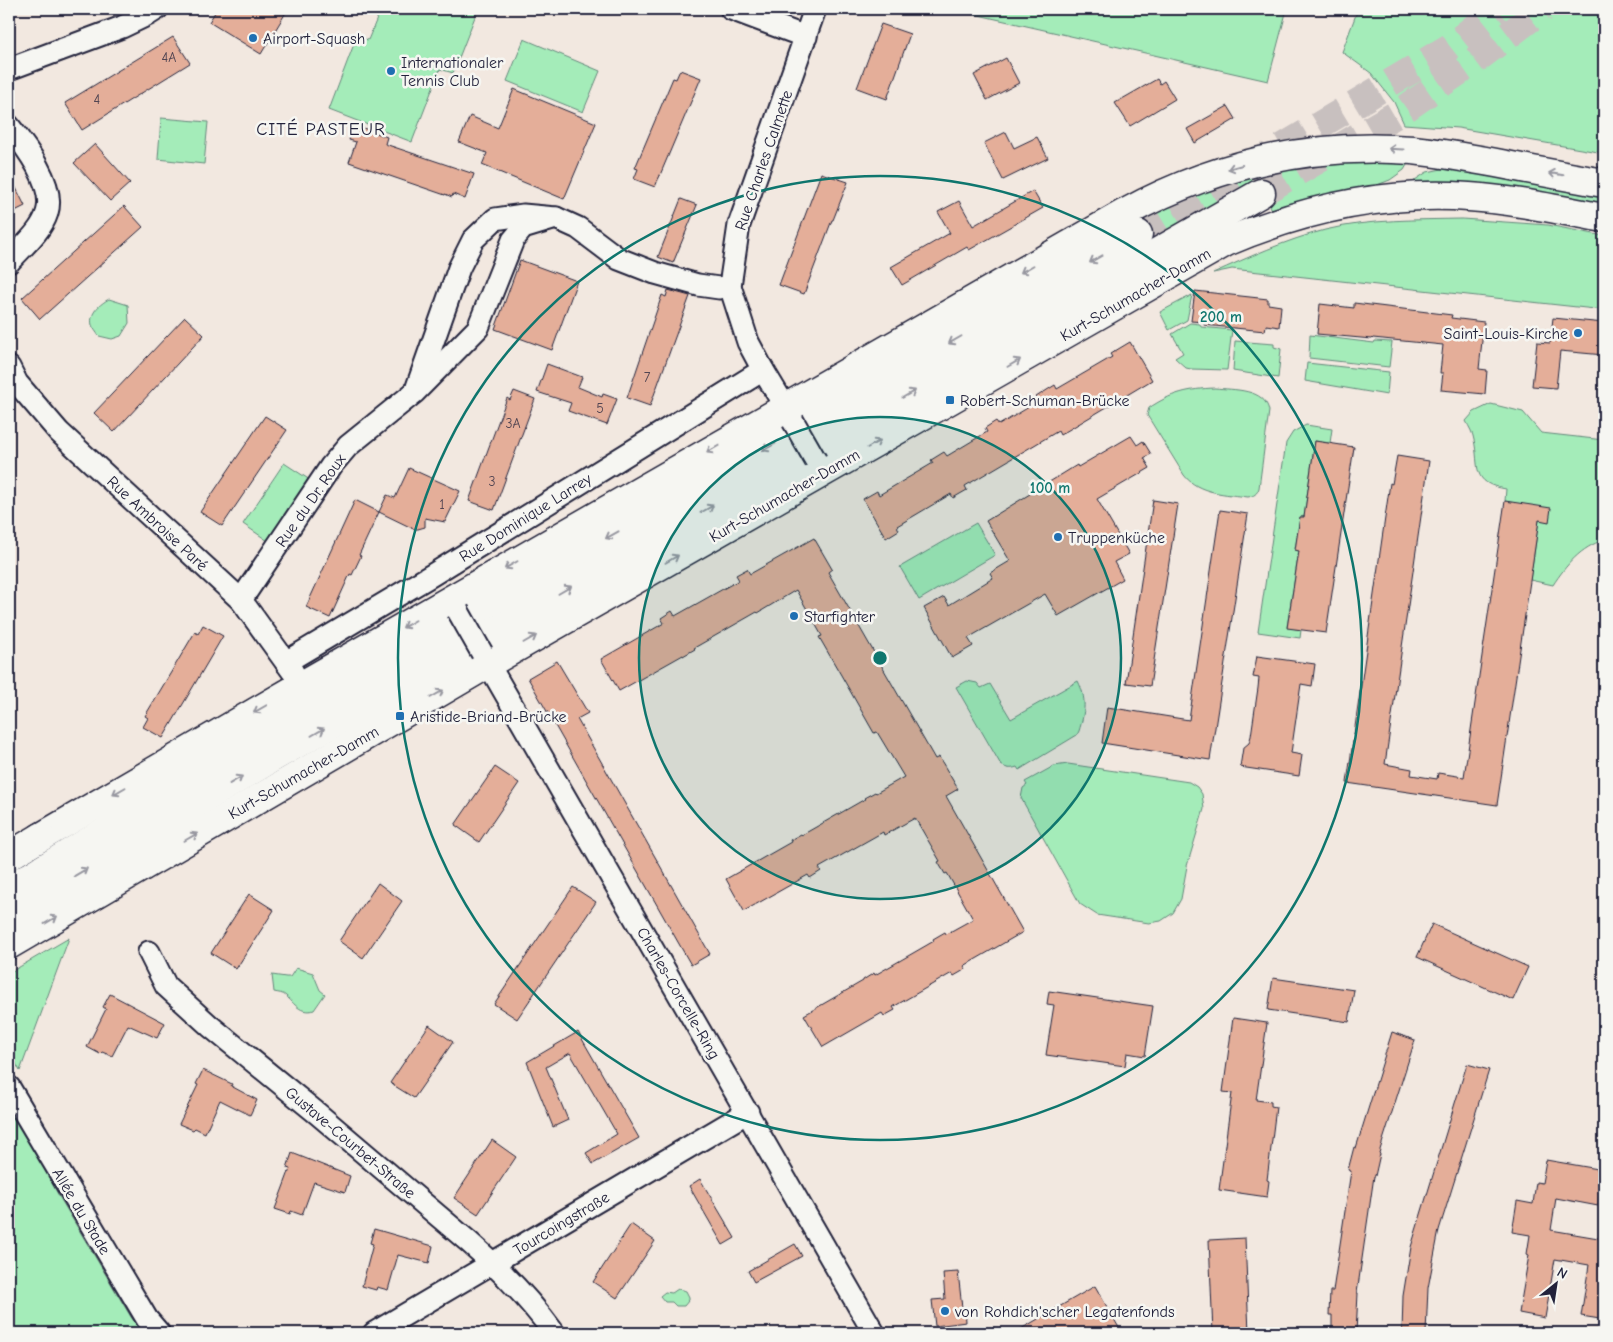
<svg xmlns="http://www.w3.org/2000/svg" width="1613" height="1342" font-family="'Comic Neue',sans-serif">
<style>
.green{fill:#a4ecb9;stroke:#63877a}
.building{fill:#e4ae99;stroke:#22223b}
.lines{fill:none;stroke-linecap:round;stroke-linejoin:round}
.highway-tunnel{stroke:#c8c0bf;stroke-width:28;stroke-dasharray:28 14;stroke-linecap:butt}
.minor-casing{stroke:#22223b;stroke-width:25}
.major-casing{stroke:#22223b;stroke-width:31}
.highway-casing{stroke:#22223b;stroke-width:31}
.minor{stroke:#f6f6f2;stroke-width:21}
.major{stroke:#f6f6f2;stroke-width:28}
.highway{stroke:#f6f6f2;stroke-width:28}
.minor-bridge-casing{stroke:#22223b;stroke-width:25;stroke-linecap:butt}
.minor-bridge{stroke:#f6f6f2;stroke-width:21}
.oneway{stroke:#9797a0}
.ring{fill:none;stroke:#0f766e;stroke-width:2.5}
.poi-dot{fill:#1f6fb2;stroke:#f6f6f2;stroke-width:2}
.labels{text-anchor:middle;stroke-width:5;stroke-linejoin:round;paint-order:stroke}
.number-label{font-size:14px;fill:#524552}
.poi-label{font-size:16px;fill:#22223b;stroke:#f6f6f2;text-anchor:start}
.street-label{font-size:16px;fill:#22223b;stroke:#f6f6f2}
.neighbourhood-label{font-size:18px;letter-spacing:1px;fill:#22223b;stroke:#f6f6f2}
.centre{fill:#0f766e;stroke:#f6f6f2;stroke-width:2.5}
.ring-label{font-size:15px;text-anchor:middle;font-weight:bold;fill:#0f766e;stroke:#f6f6f2;stroke-width:5;stroke-linejoin:round;paint-order:stroke}
</style>
<rect width="100%" height="100%" fill="#f2e8e0"/>
<filter id="ink" filterUnits="userSpaceOnUse"><feTurbulence type="fractalNoise" baseFrequency=".02" numOctaves="2"/><feDisplacementMap in="SourceGraphic" scale="10" xChannelSelector="R" yChannelSelector="G"/><feConvolveMatrix kernelMatrix="1 2 1 2 8 2 1 2 1" color-interpolation-filters="sRGB"/></filter>
<g filter="url(#ink)">
<!-- green -->
<g class="green">
<polygon points="381,9 478,9 453,73 440,69 412,142 329,110 357,36 368,40"/>
<polygon points="952,9 1287,9 1268,81"/>
<polygon points="1358,9 1604,9 1604,153 1458,128 1404,124 1394,102 1371,73 1342,52"/>
<polygon points="524,39 600,71 583,112 507,81"/>
<polygon points="161,118 208,122 204,164 158,159"/>
<polygon points="1342,161 1406,163 1407,165 1404,170 1390,180 1367,189 1273,211 1255,181 1146,245 1133,223 1179,199 1262,173"/>
<polygon points="1447,168 1604,196 1604,208 1414,184 1415,180 1427,172"/>
<path d="M1462 219 1548 225 1604 236V310L1232 269 1213 273C1249 257 1286 240 1325 230 1370 219 1417 220 1462 219Z"/>
<polygon points="1192,295 1187,320 1169,330 1160,312"/>
<path d="M109 299 128 305 129 323 121 336 112 339 99 336C97 333 93 328 92 325 89 313 100 304 109 299Z"/>
<polygon points="1190,323 1200,324 1201,327 1232,330 1227,370 1191,369 1186,368 1175,358 1183,353 1172,334"/>
<polygon points="1310,335 1374,343 1375,341 1392,342 1389,367 1309,358"/>
<polygon points="1235,341 1274,344 1274,347 1281,349 1278,378 1233,371"/>
<polygon points="1307,363 1389,372 1387,395 1305,381"/>
<path d="M1215 388C1233 390 1265 388 1269 411L1259 488C1257 494 1254 496 1248 497 1227 494 1198 494 1184 475L1147 415 1149 408C1171 393 1188 389 1215 388Z"/>
<path d="M1491 404 1523 412 1541 433 1604 440V540C1581 547 1566 565 1553 585L1530 580 1539 520 1549 521 1505 501 1506 489C1470 483 1480 467 1474 440 1473 433 1469 427 1466 421L1474 412Z"/>
<polygon points="1306,425 1332,429 1330,443 1315,441 1304,517 1300,517 1295,550 1299,551 1287,627 1301,630 1300,638 1258,632 1286,443 1293,432"/>
<polygon points="284,463 313,482 271,543 243,524"/>
<polygon points="976,523 995,555 919,600 900,567"/>
<path d="M967 681 977 683 981 688 990 684 1011 719 1078 681C1087 699 1085 712 1079 731L1077 735 1019 770 1017 767C1011 769 1007 769 1001 765L956 687Z"/>
<polygon points="1068,764 1189,782 1197,787 1202,794 1204,809 1187,866 1181,899 1173,913 1161,921 1149,923 1097,915 1080,904 1021,798 1023,788 1027,785 1025,782 1054,766"/>
<polygon points="69,938 20,1071 9,1051 9,973"/>
<path d="M296 968 313 973 320 990 325 994 314 1010C300 1014 295 1004 286 996 283 993 278 993 274 992L272 975 286 977H290Z"/>
<polygon points="9,1112 14,1116 20,1124 60,1198 131,1317 143,1333 9,1333"/>
<polygon points="678,1289 686,1291 689,1297 689,1300 684,1306 676,1306 672,1302 665,1302 660,1296 665,1292 672,1293"/>
</g>
<!-- building -->
<g class="building">
<polygon points="217,9 288,9 261,54 209,22"/>
<polygon points="881,24 910,34 887,99 857,88"/>
<polygon points="173,37 190,63 82,130 65,103"/>
<polygon points="1006,58 1019,83 987,100 974,75"/>
<polygon points="680,70 701,78 655,187 634,179 638,169 635,168 673,78 676,79"/>
<polygon points="1157,79 1160,84 1164,81 1175,99 1130,126 1115,103"/>
<polygon points="514,89 596,123 564,199 482,165 487,153 459,142 470,116 498,128"/>
<polygon points="1228,106 1236,119 1195,143 1187,129"/>
<polygon points="355,125 387,137 385,144 474,174 465,199 453,194 452,197 445,194 445,195 349,162 356,142 349,140"/>
<polygon points="1006,132 1014,148 1037,137 1048,158 1003,180 984,143"/>
<polygon points="95,144 130,183 110,201 74,163"/>
<polygon points="821,173 848,182 833,220 832,220 804,294 779,285"/>
<polygon points="9,174 25,206 13,212 9,204"/>
<polygon points="1033,191 1043,208 969,250 967,247 902,285 891,267 950,233 938,212 959,201 973,226"/>
<polygon points="681,199 697,205 673,263 658,257"/>
<polygon points="124,206 143,227 40,319 22,298"/>
<polygon points="520,260 577,281 552,350 495,329"/>
<polygon points="668,290 690,296 650,406 627,398 662,295 666,297"/>
<polygon points="1195,291 1268,299 1268,304 1281,306 1279,327 1266,325 1265,331 1204,325 1204,322 1191,321"/>
<polygon points="1354,303 1452,315 1451,318 1484,322 1479,369 1487,370 1485,394 1441,390 1443,373 1440,373 1443,345 1373,338 1372,339 1317,334 1320,304 1354,308"/>
<polygon points="185,317 204,335 114,432 94,413"/>
<polygon points="1553,318 1604,323 1604,355 1560,351 1556,388 1532,386 1537,342 1550,343"/>
<polygon points="1130,342 1152,380 1060,435 1058,431 965,486 967,490 953,498 951,494 897,526 899,530 886,538 863,499 877,491 879,495 933,463 931,460 944,452 947,456 987,432 985,428 996,421 999,425 1039,401 1036,397 1055,385 1057,389 1112,357 1110,354"/>
<polygon points="547,364 582,377 578,387 602,397 603,394 617,399 607,425 568,411 571,403 537,392"/>
<polygon points="514,391 535,399 494,510 469,501 507,398 510,400"/>
<polygon points="265,416 287,430 222,526 200,512"/>
<polygon points="1131,436 1137,445 1143,441 1151,454 1144,458 1150,468 1097,499 1129,554 1114,562 1123,579 1058,616 1045,594 968,638 973,646 952,658 924,608 944,597 949,605 993,578 990,573 1010,561 986,521 1077,465 1078,467"/>
<polygon points="1315,441 1354,447 1326,633 1287,628 1299,551 1295,550 1300,517 1304,517"/>
<polygon points="1397,456 1429,461 1385,764 1412,769 1411,775 1437,779 1438,773 1464,777 1505,501 1551,508 1549,522 1539,520 1497,805 1347,783 1390,483 1392,484"/>
<polygon points="409,468 460,491 445,522 425,518 425,527 418,529 414,529 379,512 387,495 395,498"/>
<polygon points="355,500 379,512 359,555 361,556 352,575 350,574 330,618 306,607"/>
<polygon points="1153,500 1178,504 1150,686 1126,683"/>
<polygon points="1220,510 1248,514 1210,760 1102,743 1107,707 1189,720"/>
<polygon points="814,538 832,569 828,572 935,759 939,757 958,789 946,796 1023,932 964,966 966,969 954,976 952,973 893,1007 895,1010 884,1016 882,1013 823,1047 804,1015 863,981 863,980 874,973 875,975 934,941 933,939 945,932 946,934 973,919 947,873 945,874 938,862 940,861 915,818 884,835 883,832 819,868 821,871 810,878 808,875 744,911 726,879 791,842 790,840 801,834 802,835 865,799 864,798 875,792 876,793 904,777 877,732 874,733 841,675 819,637 822,636 796,590 758,613 757,612 694,648 695,649 683,656 683,655 619,691 601,659 664,623 661,618 672,611 675,616 739,580 736,575 747,569 750,574"/>
<polygon points="203,625 223,636 163,738 143,727 148,718 145,716 195,632 198,634"/>
<polygon points="1257,656 1315,664 1312,686 1301,684 1291,753 1302,755 1299,776 1240,767 1243,748 1249,743 1251,736 1258,688 1259,678 1253,677"/>
<polygon points="557,661 588,713 577,719 710,954 691,965 528,678"/>
<polygon points="495,767 519,783 479,842 455,825"/>
<polygon points="378,883 402,901 363,958 339,941"/>
<polygon points="573,887 596,902 517,1019 494,1004"/>
<polygon points="249,894 274,910 236,969 211,953"/>
<polygon points="1432,924 1528,967 1513,1000 1417,957"/>
<polygon points="1273,978 1354,990 1349,1022 1268,1010"/>
<polygon points="1049,991 1153,1006 1145,1056 1127,1053 1125,1066 1046,1055 1054,1005 1047,1004"/>
<polygon points="110,994 165,1023 157,1038 128,1025 112,1056 102,1052 100,1054 87,1047 106,1009 103,1007"/>
<polygon points="1233,1018 1267,1023 1256,1100 1271,1102 1271,1106 1276,1107 1267,1180 1269,1181 1267,1197 1219,1190 1232,1093 1223,1092"/>
<polygon points="429,1025 453,1042 414,1098 390,1083"/>
<polygon points="578,1032 639,1138 593,1164 586,1153 617,1134 570,1053 546,1067 568,1120 553,1127 527,1062"/>
<polygon points="1392,1032 1415,1040 1379,1153 1380,1154 1375,1176 1374,1176 1357,1293 1358,1293 1356,1333 1332,1333 1332,1315 1329,1315 1330,1291 1333,1291 1351,1171 1348,1170 1354,1147 1356,1148"/>
<polygon points="1467,1064 1489,1070 1439,1230 1428,1288 1426,1333 1402,1333 1403,1296 1411,1247"/>
<polygon points="203,1070 232,1084 231,1086 257,1100 250,1115 220,1100 205,1133 195,1128 193,1130 179,1124 198,1085 196,1084"/>
<polygon points="492,1140 516,1157 478,1214 454,1198"/>
<polygon points="292,1153 350,1176 345,1192 314,1182 302,1215 291,1211 290,1214 275,1209 290,1169 287,1168"/>
<polygon points="1546,1160 1604,1170 1598,1206 1556,1198 1551,1230 1604,1239 1604,1294 1600,1319 1581,1316 1589,1265 1555,1259 1545,1318 1519,1313 1529,1255 1527,1254 1530,1235 1512,1232 1517,1201 1533,1204 1536,1182 1542,1183"/>
<polygon points="700,1179 735,1238 723,1245 689,1186"/>
<polygon points="631,1224 655,1241 617,1298 593,1282"/>
<polygon points="374,1229 433,1246 429,1263 398,1255 388,1290 377,1287 376,1290 362,1286 373,1244 370,1243"/>
<polygon points="1245,1238 1249,1333 1213,1333 1209,1240"/>
<polygon points="795,1244 802,1256 754,1282 748,1271"/>
<polygon points="958,1272 962,1308 965,1307 966,1322 935,1326 932,1300 945,1299 943,1273"/>
<polygon points="1095,1286 1122,1333 1014,1333"/>
</g>
<g class="lines">
<!-- highway-tunnel -->
<g class="highway-tunnel">
<polyline points="1261,193 1402,111 1470,64 1543,9"/>
<polyline points="1138,234 1450,47 1498,9"/>
</g>
<defs>
<g id="minor">
<polyline points="731,9 806,37"/>
<polyline points="9,69 122,27 149,14 157,9"/>
<path d="M9 126C25 146 56 185 47 213 41 232 22 247 9 262"/>
<polyline points="9,367 17,383 59,432 241,600 293,672"/>
<polyline points="417,387 459,268 473,240 495,219 523,215 556,218 578,228 619,259 655,273 698,285 719,288 730,286"/>
<polyline points="793,420 763,370 748,342 730,286 739,225 815,9"/>
<polyline points="241,600 331,466 348,446 415,392 478,328 513,240 523,228 556,218"/>
<polyline points="482,653 874,1333"/>
<polyline points="286,662 432,575 763,370"/>
<path d="M149 952 166 986 210 1026 318 1114 469 1242C500 1269 530 1300 554 1333"/>
<polyline points="9,1087 147,1319 159,1333"/>
<polyline points="374,1333 748,1112"/>
</g>
<g id="major">
<path d="M41 837 302 685 1125 213C1215 164 1311 142 1413 150 1441 153 1469 158 1496 163 1532 170 1568 177 1604 183"/>
<path d="M9 945 488 664 1226 242C1304 209 1385 191 1469 197 1515 200 1560 210 1604 218"/>
</g>
<g id="highway">
<polyline points="9,856 41,837"/>
<polyline points="9,887 31,876 262,736 489,603 849,401 1138,234"/>
<polyline points="9,915 276,756 1261,193"/>
</g>
</defs>
<!-- minor casing -->
<use href="#minor" class="minor-casing"/>
<!-- major casing -->
<use href="#major" class="major-casing"/>
<!-- highway casing -->
<use href="#highway" class="highway-casing"/>
<!-- minor -->
<use href="#minor" class="minor"/>
<!-- major -->
<use href="#major" class="major"/>
<!-- highway -->
<use href="#highway" class="highway"/>
<defs>
<g id="minor-bridge">
<polyline points="793,421 816,461"/>
<polyline points="458,611 482,653"/>
</g>
</defs>
<!-- minor-bridge casing -->
<use href="#minor-bridge" class="minor-bridge-casing"/>
<!-- minor-bridge -->
<use href="#minor-bridge" class="minor-bridge"/>
</g>
<!-- one-way arrows -->
<defs><path id="oneway-shaft" d="M-6 0H5M1.5-3L5.5 0L1.5 3" fill="none" stroke-width="1.6" stroke-linecap="round" stroke-linejoin="round" transform="scale(1.25)"/></defs>
<g class="oneway">
<use href="#oneway-shaft" transform="translate(1396 149) rotate(-177)"/>
<use href="#oneway-shaft" transform="translate(1235 167) rotate(165)"/>
<use href="#oneway-shaft" transform="translate(1556 174) rotate(-170)"/>
<use href="#oneway-shaft" transform="translate(1096 259) rotate(150)"/>
<use href="#oneway-shaft" transform="translate(1027 269) rotate(150)"/>
<use href="#oneway-shaft" transform="translate(955 340) rotate(150)"/>
<use href="#oneway-shaft" transform="translate(1014 363) rotate(-30)"/>
<use href="#oneway-shaft" transform="translate(909 394) rotate(-30)"/>
<use href="#oneway-shaft" transform="translate(874 444) rotate(-30)"/>
<use href="#oneway-shaft" transform="translate(769 447) rotate(151)"/>
<use href="#oneway-shaft" transform="translate(713 449) rotate(150)"/>
<use href="#oneway-shaft" transform="translate(707 509) rotate(-30)"/>
<use href="#oneway-shaft" transform="translate(612 535) rotate(151)"/>
<use href="#oneway-shaft" transform="translate(672 559) rotate(-30)"/>
<use href="#oneway-shaft" transform="translate(511 565) rotate(150)"/>
<use href="#oneway-shaft" transform="translate(565 590) rotate(-30)"/>
<use href="#oneway-shaft" transform="translate(409 624) rotate(150)"/>
<use href="#oneway-shaft" transform="translate(530 639) rotate(-30)"/>
<use href="#oneway-shaft" transform="translate(437 694) rotate(-30)"/>
<use href="#oneway-shaft" transform="translate(260 709) rotate(150)"/>
<use href="#oneway-shaft" transform="translate(318 732) rotate(-30)"/>
<use href="#oneway-shaft" transform="translate(236 780) rotate(-31)"/>
<use href="#oneway-shaft" transform="translate(119 791) rotate(150)"/>
<use href="#oneway-shaft" transform="translate(191 837) rotate(-30)"/>
<use href="#oneway-shaft" transform="translate(81 872) rotate(-31)"/>
<use href="#oneway-shaft" transform="translate(51 920) rotate(-31)"/>
</g>
</g>
<!-- distance rings -->
<circle cx="880" cy="658" r="241" fill="#0f766e" fill-opacity=".12"/>
<g class="ring">
<circle cx="880" cy="658" r="241"/>
<circle cx="880" cy="658" r="482"/>
</g>
<!-- markers -->
<g class="poi-dot">
<circle cx="253" cy="38" r="5"/>
<circle cx="391" cy="71" r="5"/>
<circle cx="1578" cy="333" r="5"/>
<rect x="945" y="395" width="10" height="10" rx="2.5"/>
<circle cx="1058" cy="537" r="5"/>
<circle cx="794" cy="616" r="5"/>
<rect x="395" y="711" width="10" height="10" rx="2.5"/>
<circle cx="945" cy="1311" r="5"/>
</g>
<g class="labels">
<!-- number labels -->
<g class="number-label">
<text x="169" y="62">4A</text>
<text x="97" y="104">4</text>
<text x="647" y="382">7</text>
<text x="600" y="413">5</text>
<text x="513" y="428">3A</text>
<text x="492" y="486">3</text>
<text x="442" y="509">1</text>
</g>
<!-- poi labels -->
<g class="poi-label">
<text x="263" y="44">Airport-Squash</text>
<text x="401" y="68">Internationaler<tspan x="401" dy="18">Tennis Club</tspan></text>
<text x="1568" y="339" text-anchor="end">Saint-Louis-Kirche</text>
<text x="960" y="406">Robert-Schuman-Brücke</text>
<text x="1068" y="543">Truppenküche</text>
<text x="804" y="622">Starfighter</text>
<text x="410" y="722">Aristide-Briand-Brücke</text>
<text x="955" y="1317">von Rohdich'scher Legatenfonds</text>
</g>
<!-- street labels -->
<g class="street-label">
<text transform="translate(763 160) rotate(-71)" y="6">Rue Charles Calmette</text>
<text transform="translate(1135 294) rotate(-30)" y="6">Kurt-Schumacher-Damm</text>
<text transform="translate(784 495) rotate(-30)" y="6">Kurt-Schumacher-Damm</text>
<text transform="translate(310 500) rotate(-55)" y="6">Rue du Dr. Roux</text>
<text transform="translate(525 517) rotate(-32)" y="6">Rue Dominique Larrey</text>
<text transform="translate(158 523) rotate(43)" y="6">Rue Ambroise Paré</text>
<text transform="translate(303 772) rotate(-30)" y="6">Kurt-Schumacher-Damm</text>
<text transform="translate(679 993) rotate(60)" y="6">Charles-Corcelle-Ring</text>
<text transform="translate(351 1142) rotate(40)" y="6">Gustave-Courbet-Straße</text>
<text transform="translate(82 1211) rotate(59)" y="6">Allée du Stade</text>
<text transform="translate(561 1223) rotate(-31)" y="6">Tourcoingstraße</text>
</g>
<!-- neighbourhood labels -->
<g class="neighbourhood-label">
<text x="321" y="135">CITÉ PASTEUR</text>
</g>
</g>
<circle cx="880" cy="658" r="8" class="centre"/>
<g class="ring-label">
<text x="1221" y="322">200 m</text>
<text x="1050" y="493">100 m</text>
</g>
<!-- margin -->
<rect width="1613" height="1342" fill="none" stroke="#f6f6f2" stroke-width="30"/>
<rect x="15" y="15" width="1583" height="1312" fill="none" stroke="#22223b" stroke-width="2" filter="url(#ink)"/>
<!-- north arrow -->
<g transform="translate(1556 1284) rotate(30)" stroke="#f6f6f2" stroke-width="4" paint-order="stroke">
<path d="M0-4L9 19L0 12L-9 19Z" fill="#22223b"/>
<text y="-8" font-size="14" font-weight="bold" text-anchor="middle" fill="#22223b">N</text>
</g>
</svg>
